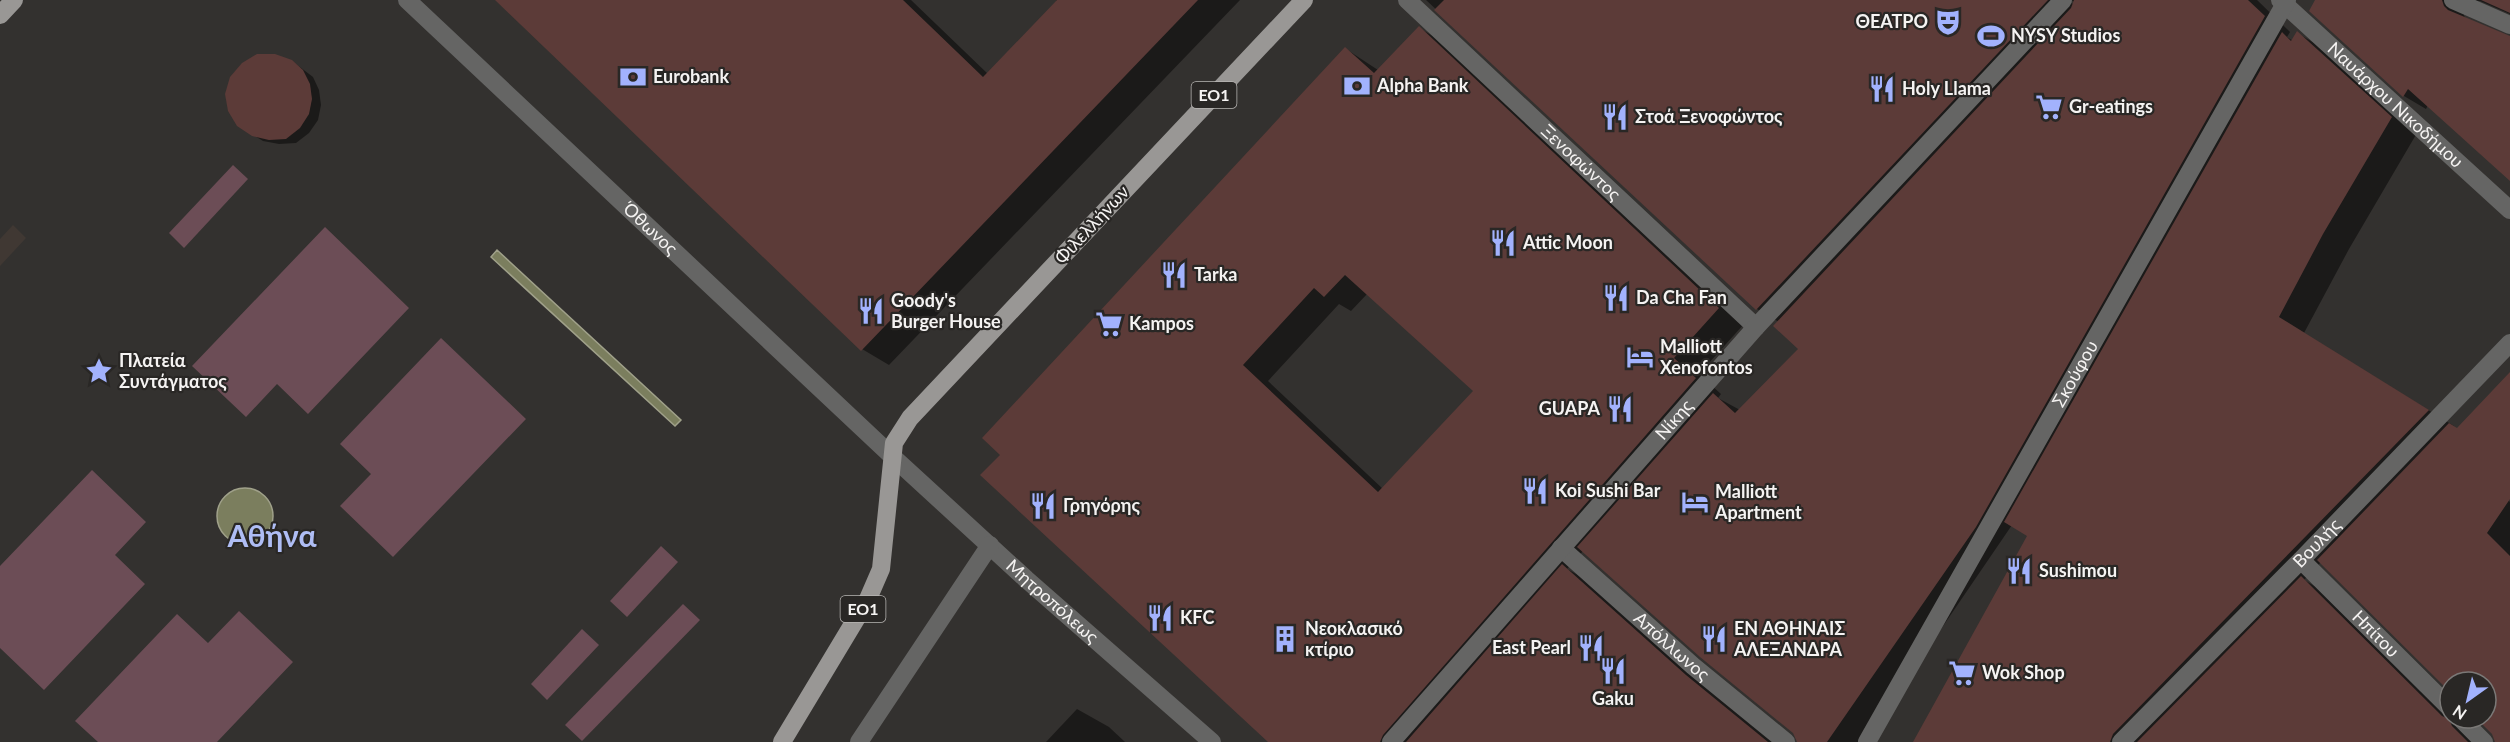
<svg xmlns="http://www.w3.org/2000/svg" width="2510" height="742" font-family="Lato,sans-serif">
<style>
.built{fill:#403833}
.green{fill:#6c4d56}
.water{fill:#7b7e5e;stroke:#a0a18a;stroke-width:1.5}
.shadow{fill:#0007;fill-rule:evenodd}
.building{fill:#5c3b38;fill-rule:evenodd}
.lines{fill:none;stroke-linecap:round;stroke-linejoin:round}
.minor{stroke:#656564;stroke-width:18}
.major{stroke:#999795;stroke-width:18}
.labels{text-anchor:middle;stroke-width:4.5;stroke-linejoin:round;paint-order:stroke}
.shield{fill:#292725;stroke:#b8b6b4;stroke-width:1.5}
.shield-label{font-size:16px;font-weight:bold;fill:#f5f3f2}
.poi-label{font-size:18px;font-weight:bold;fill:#f5f3f2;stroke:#292725;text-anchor:start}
.street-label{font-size:18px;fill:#f5f3f2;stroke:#292725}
.town-label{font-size:30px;font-weight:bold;fill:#afbdf4;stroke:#292725}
</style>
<rect width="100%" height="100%" fill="#33312f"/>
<!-- built -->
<polygon class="built" points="13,225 26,238 0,266 0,239"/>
<!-- green -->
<g class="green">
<polygon points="233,165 248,179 184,248 169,233"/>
<polygon points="325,227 409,308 308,414 277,384 246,417 192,366"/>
<polygon points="441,338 526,419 393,557 340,506 371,474 340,444"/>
<polygon points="92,470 146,522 115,555 145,584 44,690 0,648 0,566"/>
<polygon points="661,546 678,562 627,617 610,601"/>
<polygon points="683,604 700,620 582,741 565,725"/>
<polygon points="239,611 293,662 217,742 98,742 75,721 177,614 208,643"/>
<polygon points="582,629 599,645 547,700 531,684"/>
</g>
<!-- water -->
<g class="water">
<polygon points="497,250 681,420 675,426 491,257"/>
<circle cx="245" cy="516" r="28"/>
</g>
<!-- shadow -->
<g class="shadow">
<polygon points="497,0 911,0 988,74 1058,2 1056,0 1240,0 889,365 862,349"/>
<path d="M1426 0H2065L2073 4 2075 2 2071 0H2257L2290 32 2287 37 2293 41 2297 33 2323 48 2417 133 2349 249 2304 333 2454 426 2469 462 2510 502V742H2496L2493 733 2478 718H2486V682H2450V690L2321 562 2304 580 2327 593 2450 715V718H2453L2478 742H1915L2029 535 2012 525 1864 742H1798L1794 732 1583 551 1567 569 1589 581 1774 742H1271L1002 454 1346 49 1378 70 1419 28 1445 43 1744 324 1699 374 1721 394 1718 398 1740 410 1801 349 1779 322 1757 309ZM1368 293 1475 391 1383 489 1268 381 1339 304 1351 311Z"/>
<polygon points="2317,0 2510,0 2510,14 2480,1 2469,3 2464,9 2464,16 2467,20 2510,37 2510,178 2428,105 2426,109 2404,96 2311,11"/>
<polygon points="292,61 313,77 319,90 321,105 318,120 309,133 296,143 279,144 263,141 253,135"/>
<polygon points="1077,709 1109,727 1125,742 1046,742"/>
</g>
<!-- building -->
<g class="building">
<polygon points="495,0 903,0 983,77 1057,0 1198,0 861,351"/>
<polygon points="1444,0 2048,0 1756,310 1434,10"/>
<polygon points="2074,0 2248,0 2265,16 1976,527 1827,742 1797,742 1793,733 1700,657 1577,547 1713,393 1735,413 1798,349 1773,326 2071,8"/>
<polygon points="2315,0 2442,0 2444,6 2448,10 2510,36 2510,181 2408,89 2403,97 2309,11"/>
<polygon points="2481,0 2510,0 2510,13"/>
<path d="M1419 26 1719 308 1674 358 1696 378 1383 735 1380 742H1268L980 475 1000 455 982 438 1345 47 1374 73ZM1345 275 1473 391 1378 492 1243 365 1314 288 1324 297Z"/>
<polygon points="2297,31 2392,117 2323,234 2279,317 2429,410 2113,734 2110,742 1913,742 2027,536 2004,522 2282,32 2291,41"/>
<polygon points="257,54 275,54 292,60 303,70 310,84 312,99 309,114 300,128 286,139 269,140 252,136 237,126 228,111 225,94 230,77 242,63"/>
<polygon points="2510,372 2510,499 2487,533 2510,556 2510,742 2495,742 2492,734 2476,718 2486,718 2486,682 2450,682 2450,692 2317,560 2449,423 2457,428"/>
<polygon points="1562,564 1686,675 1768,742 1406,742"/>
<polygon points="2301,576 2442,716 2449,719 2452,726 2468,742 2137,742"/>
</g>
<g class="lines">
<!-- minor -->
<g class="minor">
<path id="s1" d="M407 0 894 458 1026 579 1212 742"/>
<path id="s2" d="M1407 0 1756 327"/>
<path id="s3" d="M2280 0 2510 210"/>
<polyline points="2453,0 2510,25"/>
<path id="s4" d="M1561 548 1693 666 1786 742"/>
<path id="s5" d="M2301 560 2450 708"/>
<polyline points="2460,718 2484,742"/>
<polyline points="859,742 990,545"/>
<path id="s6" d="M1391 742 1756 327 2063 0"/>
<path id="s7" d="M1867 742 2287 0"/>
<path id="s8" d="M2121 742 2301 560 2510 343"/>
</g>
<!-- major -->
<g class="major">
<polyline points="0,15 14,0"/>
<polyline points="782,742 868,599 881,569 894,443 910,418 1304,0"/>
</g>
</g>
<!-- icons -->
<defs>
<symbol id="theatre-bare" viewBox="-9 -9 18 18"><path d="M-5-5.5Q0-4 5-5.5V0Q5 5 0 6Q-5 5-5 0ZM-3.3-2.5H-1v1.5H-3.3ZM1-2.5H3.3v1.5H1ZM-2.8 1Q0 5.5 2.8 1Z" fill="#a2b2fd" stroke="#292725" stroke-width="2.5" paint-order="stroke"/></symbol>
<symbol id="stadium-bare" viewBox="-9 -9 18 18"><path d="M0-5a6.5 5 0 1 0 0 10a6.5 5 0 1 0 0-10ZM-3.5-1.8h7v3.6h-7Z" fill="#a2b2fd" stroke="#292725" stroke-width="2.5" paint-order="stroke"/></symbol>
<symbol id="bank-bare" viewBox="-9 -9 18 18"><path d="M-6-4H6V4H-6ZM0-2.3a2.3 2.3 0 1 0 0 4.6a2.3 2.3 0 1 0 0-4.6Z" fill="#a2b2fd" stroke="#292725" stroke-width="2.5" paint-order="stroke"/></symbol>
<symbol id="restaurant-bare" viewBox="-9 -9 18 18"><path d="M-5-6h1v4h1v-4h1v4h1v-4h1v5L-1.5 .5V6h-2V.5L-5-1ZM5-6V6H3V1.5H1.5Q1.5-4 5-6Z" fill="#a2b2fd" stroke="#292725" stroke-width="2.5" paint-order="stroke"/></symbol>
<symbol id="supermarket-bare" viewBox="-9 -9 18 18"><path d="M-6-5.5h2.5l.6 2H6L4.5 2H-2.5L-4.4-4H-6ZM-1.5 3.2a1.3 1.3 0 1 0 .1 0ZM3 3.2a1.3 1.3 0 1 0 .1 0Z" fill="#a2b2fd" stroke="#292725" stroke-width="2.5" paint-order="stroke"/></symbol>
<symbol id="hotel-bare" viewBox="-9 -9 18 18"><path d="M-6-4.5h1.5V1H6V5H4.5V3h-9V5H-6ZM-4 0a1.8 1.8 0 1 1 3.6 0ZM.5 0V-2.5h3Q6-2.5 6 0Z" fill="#a2b2fd" stroke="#292725" stroke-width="2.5" paint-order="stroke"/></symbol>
<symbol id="sight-bare" viewBox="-9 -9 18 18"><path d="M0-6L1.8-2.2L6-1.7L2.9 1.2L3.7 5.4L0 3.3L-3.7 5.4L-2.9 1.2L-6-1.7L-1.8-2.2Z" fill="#a2b2fd" stroke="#292725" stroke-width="2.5" paint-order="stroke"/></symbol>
<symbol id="building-bare" viewBox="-9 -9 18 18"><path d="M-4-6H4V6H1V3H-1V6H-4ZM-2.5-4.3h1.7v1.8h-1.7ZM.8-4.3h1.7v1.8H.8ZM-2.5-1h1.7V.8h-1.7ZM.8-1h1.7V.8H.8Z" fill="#a2b2fd" stroke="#292725" stroke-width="2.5" paint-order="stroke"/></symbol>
</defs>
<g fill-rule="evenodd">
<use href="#theatre-bare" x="1929" y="3" width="38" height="38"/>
<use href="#stadium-bare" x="1972" y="17" width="38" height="38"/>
<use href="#bank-bare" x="614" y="58" width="38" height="38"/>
<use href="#bank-bare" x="1338" y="67" width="38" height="38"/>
<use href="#restaurant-bare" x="1863" y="70" width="38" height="38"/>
<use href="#supermarket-bare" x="2030" y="88" width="38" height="38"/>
<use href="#restaurant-bare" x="1596" y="98" width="38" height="38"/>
<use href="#restaurant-bare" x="1484" y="224" width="38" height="38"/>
<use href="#restaurant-bare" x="1155" y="256" width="38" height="38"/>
<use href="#restaurant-bare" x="1597" y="279" width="38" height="38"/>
<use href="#restaurant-bare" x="852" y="292" width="38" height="38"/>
<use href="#supermarket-bare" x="1090" y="305" width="38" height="38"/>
<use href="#hotel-bare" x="1621" y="338" width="38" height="38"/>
<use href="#sight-bare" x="80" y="352" width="38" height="38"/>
<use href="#restaurant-bare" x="1601" y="390" width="38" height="38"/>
<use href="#restaurant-bare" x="1516" y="472" width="38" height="38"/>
<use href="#hotel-bare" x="1676" y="483" width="38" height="38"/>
<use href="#restaurant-bare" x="1024" y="487" width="38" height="38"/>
<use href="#restaurant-bare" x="2000" y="552" width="38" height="38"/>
<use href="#restaurant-bare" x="1141" y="599" width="38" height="38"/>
<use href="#building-bare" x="1266" y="620" width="38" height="38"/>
<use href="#restaurant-bare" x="1695" y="620" width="38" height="38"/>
<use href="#restaurant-bare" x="1572" y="629" width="38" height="38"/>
<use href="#restaurant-bare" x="1594" y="652" width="38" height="38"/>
<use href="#supermarket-bare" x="1943" y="654" width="38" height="38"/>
</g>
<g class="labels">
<!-- shield labels -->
<g class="shield">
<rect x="1191.5" y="82" width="45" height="26" rx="4.5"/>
<rect x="840.5" y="596" width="45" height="26" rx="4.5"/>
</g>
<g class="shield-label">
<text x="1214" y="101">ΕΟ1</text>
<text x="863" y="615">ΕΟ1</text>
</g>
<!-- poi labels -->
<g class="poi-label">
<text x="1928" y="28" text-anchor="end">ΘΕΑΤΡΟ</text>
<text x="2011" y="42">NYSY Studios</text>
<text x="653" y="83">Eurobank</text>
<text x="1377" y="92">Alpha Bank</text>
<text x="1902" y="95">Holy Llama</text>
<text x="2069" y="113">Gr-eatings</text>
<text x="1635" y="123">Στοά Ξενοφώντος</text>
<text x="1523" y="249">Attic Moon</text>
<text x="1194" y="281">Tarka</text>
<text x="1636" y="304">Da Cha Fan</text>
<text x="891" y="307">Goody's<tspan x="891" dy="21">Burger House</tspan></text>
<text x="1129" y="330">Kampos</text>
<text x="1660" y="353">Malliott<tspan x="1660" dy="21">Xenofontos</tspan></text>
<text x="119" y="367">Πλατεία<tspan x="119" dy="21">Συντάγματος</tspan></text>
<text x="1600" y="415" text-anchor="end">GUAPA</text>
<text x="1555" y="497">Koi Sushi Bar</text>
<text x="1715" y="498">Malliott<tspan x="1715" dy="21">Apartment</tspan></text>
<text x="1063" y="512">Γρηγόρης</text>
<text x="2039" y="577">Sushimou</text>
<text x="1180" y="624">KFC</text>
<text x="1305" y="635">Νεοκλασικό<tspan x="1305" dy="21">κτίριο</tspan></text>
<text x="1734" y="635">ΕΝ ΑΘΗΝΑΙΣ<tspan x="1734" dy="21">ΑΛΕΞΑΝΔΡΑ</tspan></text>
<text x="1571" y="654" text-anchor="end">East Pearl</text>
<text x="1982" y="679">Wok Shop</text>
<text x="1613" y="705" text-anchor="middle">Gaku</text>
</g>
<!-- street labels -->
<g class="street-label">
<text dy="6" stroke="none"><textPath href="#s3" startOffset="156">Ναυάρχου Νικοδήμου</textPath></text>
<text dy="6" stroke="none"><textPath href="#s2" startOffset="238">Ξενοφώντος</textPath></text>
<text transform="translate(1092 225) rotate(-47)" y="6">Φιλελλήνων</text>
<text dy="6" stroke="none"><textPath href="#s1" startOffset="334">Όθωνος</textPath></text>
<text dy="6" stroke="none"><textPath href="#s7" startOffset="423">Σκούφου</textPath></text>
<text dy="6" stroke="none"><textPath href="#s6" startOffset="429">Νίκης</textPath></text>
<text dy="6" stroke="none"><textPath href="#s8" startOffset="279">Βουλής</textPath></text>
<text dy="6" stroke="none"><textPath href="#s1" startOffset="882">Μητροπόλεως</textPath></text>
<text dy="6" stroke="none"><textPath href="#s5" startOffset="105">Ηπίτου</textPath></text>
<text dy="6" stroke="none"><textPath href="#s4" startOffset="148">Απόλλωνος</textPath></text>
</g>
<!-- town labels -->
<g class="town-label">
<text x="272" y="547">Αθήνα</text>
</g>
</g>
<!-- north arrow -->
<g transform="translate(2468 700) rotate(214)"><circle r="28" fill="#292725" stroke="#7b7977" stroke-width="1.5"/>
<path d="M0-4.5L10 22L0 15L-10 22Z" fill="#a2b2fd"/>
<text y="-9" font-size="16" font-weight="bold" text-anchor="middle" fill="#f5f3f2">N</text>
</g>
</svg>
